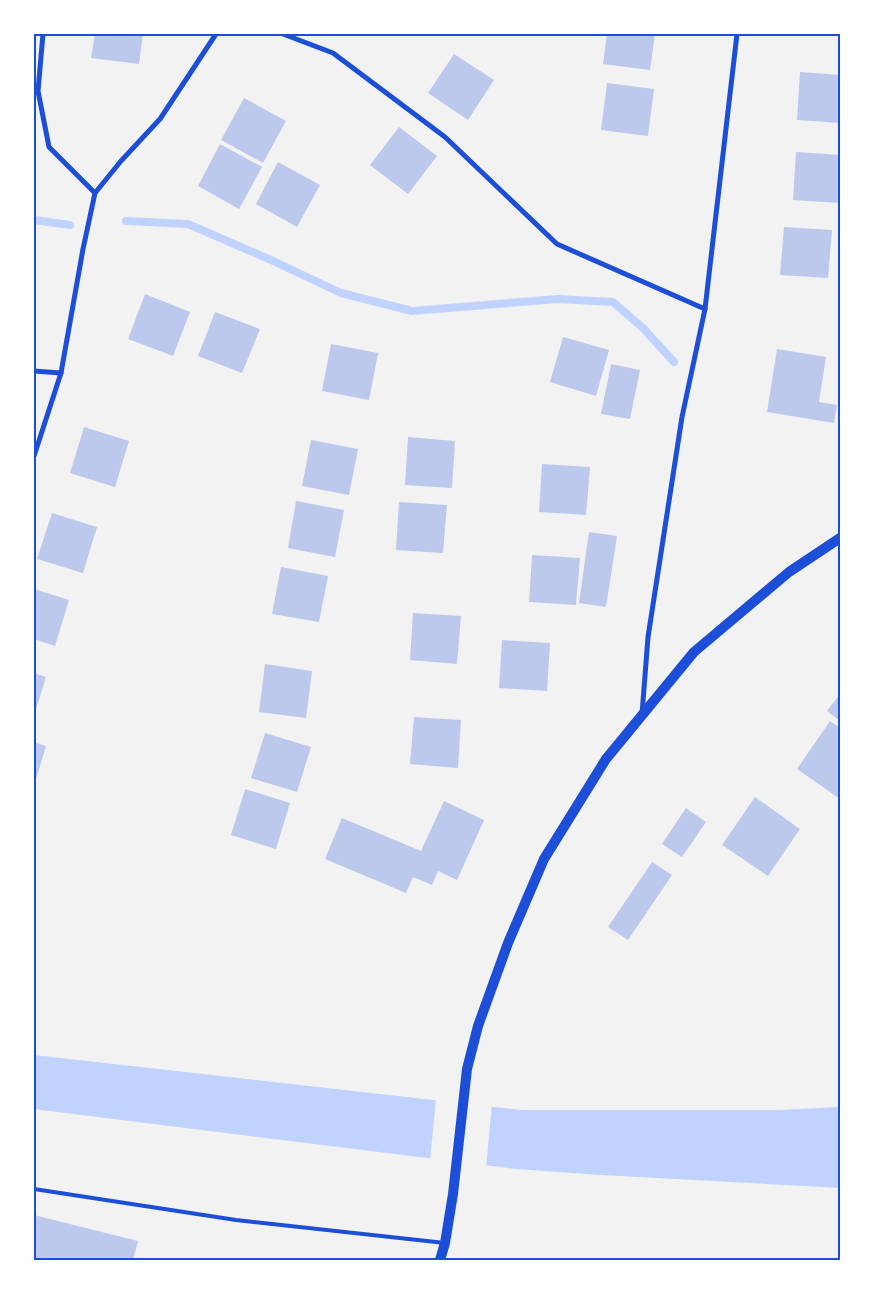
<svg xmlns="http://www.w3.org/2000/svg" width="874" height="1294" font-family="Mulish,sans-serif">
<style>
.water{fill:#bfd3fe}
.pier{fill:#f2f2f2}
.lines{fill:none;stroke-linecap:round;stroke-linejoin:round}
.stream{stroke:#bfd3fe;stroke-width:8}
.building{fill:#bdc9ec}
.service{stroke:#1d4ed8;stroke-width:4}
.minor{stroke:#1d4ed8;stroke-width:5}
.secondary{stroke:#1d4ed8;stroke-width:10}
.neatline{fill:none;stroke:#1d4ed8;stroke-width:2}
</style>
<rect width="100%" height="100%" fill="#f2f2f2"/>
<!-- water -->
<polygon class="water" points="34,1055 521,1110 779,1110 840,1107 840,1188 601,1175 516,1169 34,1109"/>
<!-- pier -->
<polygon class="pier" points="436,1098 492,1104 486,1168 430,1161"/>
<g class="lines">
<!-- stream -->
<g class="stream">
<polyline points="34,220 70,225"/>
<polyline points="126,221 188,224 271,260 341,293 412,311 558,299 613,302 643,328 674,362"/>
</g>
</g>
<!-- building -->
<g class="building">
<polygon points="95,34 143,34 139,64 91,58"/>
<polygon points="607,34 655,34 650,70 603,64"/>
<polygon points="454,54 494,80 468,120 428,93"/>
<polygon points="800,72 840,75 840,123 797,120"/>
<polygon points="607,83 654,89 648,136 601,130"/>
<polygon points="244,98 286,121 263,163 221,140"/>
<polygon points="399,127 437,156 408,194 370,165"/>
<polygon points="220,144 262,167 239,209 198,186"/>
<polygon points="796,152 840,155 840,203 793,200"/>
<polygon points="278,162 320,185 297,227 256,204"/>
<polygon points="784,227 832,230 828,278 780,275"/>
<polygon points="145,294 190,312 173,356 128,339"/>
<polygon points="215,312 260,329 242,373 198,356"/>
<polygon points="563,337 609,350 596,396 550,382"/>
<polygon points="331,344 378,353 369,400 322,391"/>
<polygon points="777,349 826,357 819,402 837,405 834,423 767,412"/>
<polygon points="611,364 640,370 630,419 601,414"/>
<polygon points="84,427 129,441 115,487 70,473"/>
<polygon points="408,437 455,441 452,488 405,485"/>
<polygon points="311,440 358,449 349,495 302,486"/>
<polygon points="542,464 590,467 586,515 539,512"/>
<polygon points="296,501 344,510 335,557 288,548"/>
<polygon points="399,502 447,505 443,553 396,550"/>
<polygon points="52,513 97,527 83,573 37,559"/>
<polygon points="589,532 617,536 606,607 579,603"/>
<polygon points="532,555 580,558 576,605 529,602"/>
<polygon points="281,567 328,576 319,622 272,614"/>
<polygon points="34,589 69,600 55,646 34,639"/>
<polygon points="413,613 461,616 457,664 410,660"/>
<polygon points="502,640 550,643 547,691 499,688"/>
<polygon points="265,664 312,671 306,718 259,712"/>
<polygon points="34,673 46,677 34,716"/>
<polygon points="840,694 840,721 827,711"/>
<polygon points="414,717 461,720 458,768 410,764"/>
<polygon points="830,721 840,728 840,799 797,769"/>
<polygon points="265,733 311,747 297,792 251,778"/>
<polygon points="34,742 46,746 34,786"/>
<polygon points="245,789 290,803 276,849 231,835"/>
<polygon points="755,797 800,829 768,876 722,845"/>
<polygon points="444,801 484,820 457,880 438,871 432,885 413,877 406,893 325,859 342,818 421,851"/>
<polygon points="686,808 706,822 682,857 662,844"/>
<polygon points="652,862 672,875 628,940 608,927"/>
<polygon points="34,1215 138,1241 133,1260 34,1260"/>
</g>
<g class="lines">
<!-- service -->
<polyline class="service" points="34,1189 236,1220 445,1243"/>
<!-- minor -->
<g class="minor">
<polyline points="43,34 38,91 49,147 95,193"/>
<polyline points="283,34 333,53 445,137 557,244 705,309"/>
<polyline points="34,371 61,373"/>
<polyline points="34,456 61,373 83,249 95,193 121,161 160,119 216,34"/>
<polyline points="642,714 648,637 682,417 705,309 737,34"/>
</g>
<!-- secondary -->
<polyline class="secondary" points="440,1260 445,1243 453,1194 467,1069 478,1026 508,943 544,859 606,759 694,652 789,572 840,538"/>
</g>
<!-- border -->
<rect width="874" height="1294" fill="none" stroke="#ffffff" stroke-width="70"/>
<rect x="35" y="35" width="804" height="1224" class="neatline"/>
</svg>
